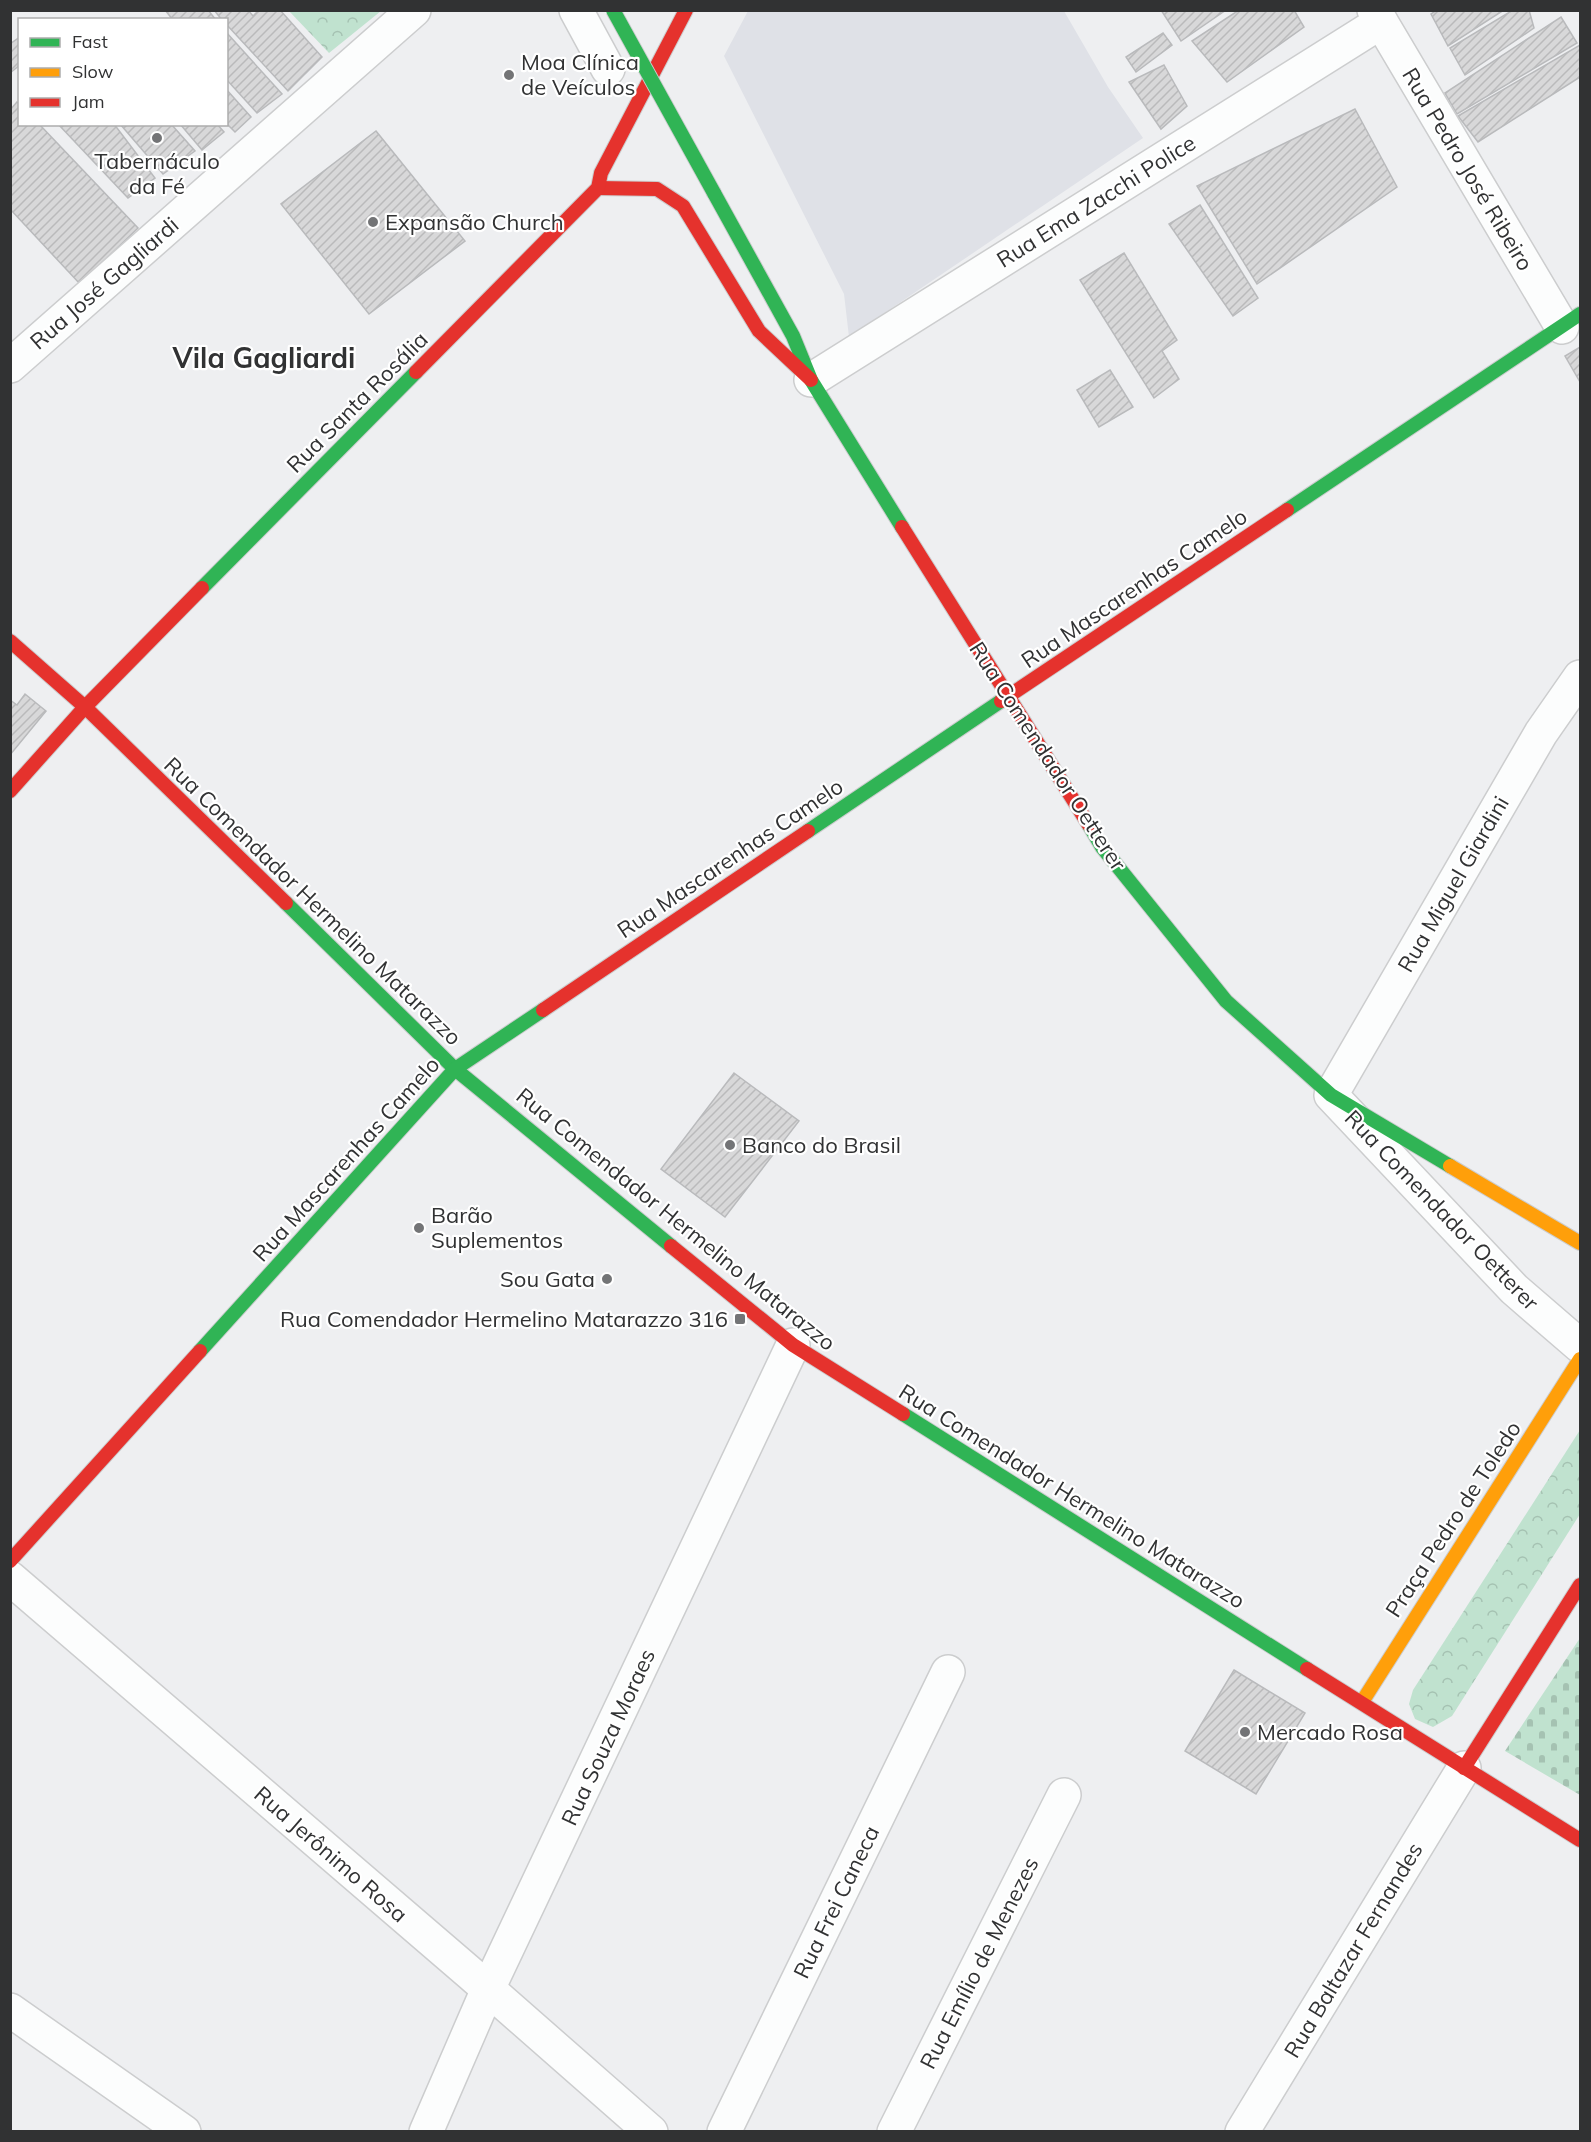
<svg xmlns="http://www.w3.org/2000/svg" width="1591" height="2142" font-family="Mulish,sans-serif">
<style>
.built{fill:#dfe1e7}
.cemetery{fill:url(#cemetery-stones)}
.park{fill:url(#park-crowns)}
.building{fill:url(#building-hatch);stroke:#b9babc;stroke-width:1.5}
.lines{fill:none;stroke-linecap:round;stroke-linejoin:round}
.street-casing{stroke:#cccdce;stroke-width:36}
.fast-casing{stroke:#cccdce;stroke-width:16}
.slow-casing{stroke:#cccdce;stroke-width:16}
.jam-casing{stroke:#cccdce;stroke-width:16}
.street{stroke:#fcfdfd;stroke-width:33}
.fast{stroke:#30b455;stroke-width:14}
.slow{stroke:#ff9f0a;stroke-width:14}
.jam{stroke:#e5322d;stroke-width:14}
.fast-bridge-casing{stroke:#cccdce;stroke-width:16;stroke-linecap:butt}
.fast-bridge{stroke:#30b455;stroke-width:14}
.poi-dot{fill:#737476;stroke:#fff;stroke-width:2}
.labels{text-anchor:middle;stroke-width:4.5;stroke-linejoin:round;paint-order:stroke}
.poi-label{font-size:22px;fill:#313233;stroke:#fff;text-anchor:start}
.street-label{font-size:22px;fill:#313233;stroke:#fff}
.district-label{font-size:28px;font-weight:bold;fill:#313233;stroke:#fff}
</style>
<defs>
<pattern id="cemetery-stones" width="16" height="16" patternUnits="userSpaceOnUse" patternTransform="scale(1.5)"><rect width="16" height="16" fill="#c0e2cf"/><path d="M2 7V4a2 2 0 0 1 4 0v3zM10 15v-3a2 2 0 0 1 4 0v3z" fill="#a5c2b2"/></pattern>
<pattern id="park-crowns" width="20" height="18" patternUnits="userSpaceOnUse" patternTransform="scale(1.5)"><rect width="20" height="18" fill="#c0e2cf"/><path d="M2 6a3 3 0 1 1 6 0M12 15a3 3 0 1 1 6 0" fill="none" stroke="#a5c2b2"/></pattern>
<pattern id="building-hatch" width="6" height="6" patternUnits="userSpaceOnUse" patternTransform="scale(1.5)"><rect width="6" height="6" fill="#d8d8d9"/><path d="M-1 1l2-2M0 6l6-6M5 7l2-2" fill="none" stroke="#bababb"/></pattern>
</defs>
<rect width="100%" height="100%" fill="#eeeff1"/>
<!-- built -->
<polygon class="built" points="748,11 1064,11 1108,87 1143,138 849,337 844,294 724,56"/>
<!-- cemetery -->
<polygon class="cemetery" points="1580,1638 1580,1795 1505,1751"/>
<!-- park -->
<g class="park">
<polygon points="289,11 381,11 329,53"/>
<polygon points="1580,1430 1580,1514 1452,1716 1433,1727 1415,1719 1409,1704 1413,1690"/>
</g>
<!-- building -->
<g class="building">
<polygon points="165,10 208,10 216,20 173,20"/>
<polygon points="214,10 248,10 253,16 259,10 280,10 322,57 288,91 226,24 226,20 222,20"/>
<polygon points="1161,10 1226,10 1181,41"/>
<polygon points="1239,10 1294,10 1304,27 1227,82 1192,41"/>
<polygon points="1437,10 1504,10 1448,46 1431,14"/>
<polygon points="1513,10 1529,10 1534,28 1465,75 1450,48"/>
<polygon points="1561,17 1577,43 1457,114 1445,93"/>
<polygon points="226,32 282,94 257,113 226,79"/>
<polygon points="1163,33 1172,45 1136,72 1126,57"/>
<polygon points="20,37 20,65 10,73 10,44"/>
<polygon points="1580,45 1580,77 1478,142 1458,116"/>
<polygon points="1164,65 1187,106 1161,129 1129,82"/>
<polygon points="226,89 251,117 235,132 226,123"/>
<polygon points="17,102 20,104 20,124 39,124 138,228 80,284 10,209 10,110"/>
<polygon points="1355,109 1397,187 1257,284 1197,186"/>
<polygon points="58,124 114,124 155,178 128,198"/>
<polygon points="120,124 171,124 195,151 163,174"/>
<polygon points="180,124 217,124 224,132 202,150"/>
<polygon points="376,131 465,241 369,314 281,204"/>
<polygon points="1200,205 1258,298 1233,316 1169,224"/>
<polygon points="1124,253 1177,340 1162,351 1179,379 1154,398 1080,280"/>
<polygon points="1580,347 1580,382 1565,356"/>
<polygon points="1110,370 1133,407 1099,427 1077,390"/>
<polygon points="25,694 46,711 10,755 10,700 17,705"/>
<polygon points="734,1073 799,1121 725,1217 661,1169"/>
<polygon points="1234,1670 1305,1713 1256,1794 1185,1751"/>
</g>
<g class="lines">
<defs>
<g id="street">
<polyline points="576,10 608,69"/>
<polyline points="1374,10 1562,327"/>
<polyline points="10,366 414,10"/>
<polyline points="811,380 1381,22"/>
<polyline points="1580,677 1541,733 1331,1095 1514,1289 1580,1346"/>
<polyline points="10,1578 471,1974 651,2132"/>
<polyline points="10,2010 184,2132"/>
<polyline points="426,2132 488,1989 793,1345"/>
<polyline points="724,2132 948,1672"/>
<polyline points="894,2132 1064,1795"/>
<polyline points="1242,2132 1464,1768"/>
</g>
<g id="fast">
<polyline points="714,193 793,336 811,380 902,527"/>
<polyline points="1287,510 1580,314"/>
<polyline points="202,588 416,372"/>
<polyline points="1089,825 1102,847 1226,1001 1331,1095 1450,1166"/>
<polyline points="808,831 1001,701"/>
<polyline points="286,903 455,1069 671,1246"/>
<polyline points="200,1351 455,1069 543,1010"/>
<polyline points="903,1414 1307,1669"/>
</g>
<g id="slow">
<polyline points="1450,1166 1580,1243"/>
<polyline points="1362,1702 1580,1359"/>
</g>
<g id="jam">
<polyline points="598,188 657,189 683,206 759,331 811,380"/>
<polyline points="416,372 598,188 601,173 686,10"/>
<polyline points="902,527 1089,825"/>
<polyline points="10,641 85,707 286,903"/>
<polyline points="1001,701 1287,510"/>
<polyline points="10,791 85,707 202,588"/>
<polyline points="543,1010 808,831"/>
<polyline points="671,1246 793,1345 903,1414"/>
<polyline points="10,1561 200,1351"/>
<polyline points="1307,1669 1580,1840"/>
<polyline points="1464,1768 1580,1585"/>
</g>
</defs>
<!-- street casing -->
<use href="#street" class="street-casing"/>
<!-- fast casing -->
<use href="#fast" class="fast-casing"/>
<!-- slow casing -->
<use href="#slow" class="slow-casing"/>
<!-- jam casing -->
<use href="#jam" class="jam-casing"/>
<!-- street -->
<use href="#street" class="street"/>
<!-- fast -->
<use href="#fast" class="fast"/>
<!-- slow -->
<use href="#slow" class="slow"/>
<!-- jam -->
<use href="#jam" class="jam"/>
<defs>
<polyline id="fast-bridge" points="613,10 714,193"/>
</defs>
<!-- fast-bridge casing -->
<use href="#fast-bridge" class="fast-bridge-casing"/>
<!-- fast-bridge -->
<use href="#fast-bridge" class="fast-bridge"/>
</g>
<!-- markers -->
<g class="poi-dot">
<circle cx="509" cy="75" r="6"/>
<circle cx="157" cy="138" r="6"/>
<circle cx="373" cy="222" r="6"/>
<circle cx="730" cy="1145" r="6"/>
<circle cx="419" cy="1228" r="6"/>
<circle cx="607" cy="1279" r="6"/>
<rect x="734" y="1313" width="12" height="12" rx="3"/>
<circle cx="1245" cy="1732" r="6"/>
</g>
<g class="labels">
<!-- poi labels -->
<g class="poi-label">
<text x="521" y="70">Moa Clínica<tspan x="521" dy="25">de Veículos</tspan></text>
<text x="157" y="169" text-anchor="middle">Tabernáculo<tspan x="157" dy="25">da Fé</tspan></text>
<text x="385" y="230">Expansão Church</text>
<text x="742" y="1153">Banco do Brasil</text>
<text x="431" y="1223">Barão<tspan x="431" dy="25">Suplementos</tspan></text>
<text x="595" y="1287" text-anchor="end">Sou Gata</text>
<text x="728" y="1327" text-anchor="end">Rua Comendador Hermelino Matarazzo 316</text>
<text x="1257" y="1740">Mercado Rosa</text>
</g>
<!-- street labels -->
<g class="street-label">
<text transform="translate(1468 169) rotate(59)" y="8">Rua Pedro José Ribeiro</text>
<text transform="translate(1096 201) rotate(-32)" y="8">Rua Ema Zacchi Police</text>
<text transform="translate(104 283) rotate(-41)" y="8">Rua José Gagliardi</text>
<text transform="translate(357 402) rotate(-45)" y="8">Rua Santa Rosália</text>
<text transform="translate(1134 588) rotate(-34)" y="8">Rua Mascarenhas Camelo</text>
<text transform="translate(1048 756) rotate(57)" y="8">Rua Comendador Oetterer</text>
<text transform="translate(730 858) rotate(-34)" y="8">Rua Mascarenhas Camelo</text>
<text transform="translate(1453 884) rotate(-60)" y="8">Rua Miguel Giardini</text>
<text transform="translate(313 901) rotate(44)" y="8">Rua Comendador Hermelino Matarazzo</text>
<text transform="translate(346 1159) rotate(-48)" y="8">Rua Mascarenhas Camelo</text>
<text transform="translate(1442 1210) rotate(46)" y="8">Rua Comendador Oetterer</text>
<text transform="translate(676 1219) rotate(39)" y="8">Rua Comendador Hermelino Matarazzo</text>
<text transform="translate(1072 1496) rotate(32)" y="8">Rua Comendador Hermelino Matarazzo</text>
<text transform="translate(1453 1519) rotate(-57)" y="8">Praça Pedro de Toledo</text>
<text transform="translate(608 1737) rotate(-65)" y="8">Rua Souza Moraes</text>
<text transform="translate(331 1854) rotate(41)" y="8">Rua Jerônimo Rosa</text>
<text transform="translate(836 1902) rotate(-64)" y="8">Rua Frei Caneca</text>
<text transform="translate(1353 1950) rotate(-59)" y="8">Rua Baltazar Fernandes</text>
<text transform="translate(979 1963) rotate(-63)" y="8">Rua Emílio de Menezes</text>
</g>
<!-- district labels -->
<g class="district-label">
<text x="264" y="368">Vila Gagliardi</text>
</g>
</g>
<!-- border -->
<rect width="1591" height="2142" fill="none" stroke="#313233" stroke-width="24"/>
<!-- legend -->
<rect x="18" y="18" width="210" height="108" fill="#ffffff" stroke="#adadad" stroke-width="1.5"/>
<rect x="30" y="38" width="30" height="9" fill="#30b455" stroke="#adadad" stroke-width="1.5"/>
<text x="72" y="48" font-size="18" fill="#313233">Fast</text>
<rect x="30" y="68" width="30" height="9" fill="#ff9f0a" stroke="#adadad" stroke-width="1.5"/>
<text x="72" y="78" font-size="18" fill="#313233">Slow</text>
<rect x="30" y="98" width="30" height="9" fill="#e5322d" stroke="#adadad" stroke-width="1.5"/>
<text x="72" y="108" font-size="18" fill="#313233">Jam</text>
</svg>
